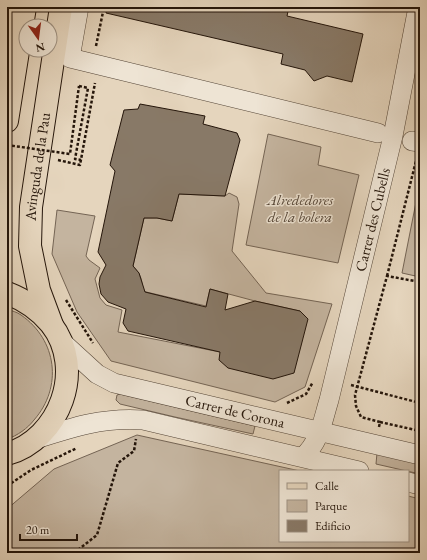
<svg xmlns="http://www.w3.org/2000/svg" width="427" height="560" font-family="'EB Garamond',serif">
<style>
.green{fill:#c4b49f;stroke:#746454}
.building{fill:#887967;stroke:#24150a}
.lines{fill:none;stroke-linecap:round;stroke-linejoin:round}
.minor-casing{stroke:#544537;stroke-width:20}
.major-casing{stroke:#24150a;stroke-width:24}
.path{stroke:#24150a;stroke-width:2.5;stroke-dasharray:3 2;stroke-linecap:butt}
.minor{stroke:#eee4d4;stroke-width:19}
.major{stroke:#e5d5bd;stroke-width:22}
.path-bridge{stroke:#24150a;stroke-width:2.5;stroke-dasharray:3 2;stroke-linecap:butt}
.labels{text-anchor:middle;stroke-width:3;stroke-linejoin:round;paint-order:stroke}
.street-label{font-size:15px;fill:#24150a;stroke:#eee4d4}
.park-label{font-size:15px;font-style:italic;fill:#544537;stroke:#eee4d4}
</style>
<rect width="100%" height="100%" fill="#e5d5bd"/>
<filter id="stains"><feTurbulence type="fractalNoise" baseFrequency=".005" numOctaves="4"/><feColorMatrix values="0 0 0 0 .2 0 0 0 0 .09 0 0 0 0 .02 0 0 0 .5 -.17"/></filter>
<radialGradient id="worn" r=".72"><stop offset=".6" stop-color="#630" stop-opacity="0"/><stop offset="1" stop-color="#630" stop-opacity=".3"/></radialGradient>
<!-- green -->
<g class="green">
<polygon points="268,134 321,147 318,165 359,175 338,263 246,245"/>
<polygon points="420,182 420,277 402,273"/>
<path d="M229 193 237 197 239 204 232 251 266 293 332 304 305 387 275 402 111 361 77 312 52 254 57 210 95 216 86 256 89 260 100 268 95 279 100 298 106 305 122 310 118 332 220 352 300 311 255 301 210 289 206 306 142 291C143 279 140 274 133 266L144 218H157L172 221 179 194 225 196Z"/>
<path d="M7 309C12 311 17 312 21 315 57 340 63 387 34 420 28 428 17 436 7 439Z"/>
<polygon points="120,394 255,426 253,434 175,417 120,404 116,400 117,395"/>
<polygon points="137,435 300,471 280,471 280,541 408,541 408,496 420,499 420,553 7,553 7,509 54,469"/>
<polygon points="377,453 420,463 420,474 376,464"/>
</g>
<!-- building -->
<g class="building">
<polygon points="107,7 289,7 287,16 363,34 352,82 327,76 314,81 305,70 281,64 283,54 106,13"/>
<polygon points="140,104 205,116 203,124 237,133 240,140 225,196 179,194 172,221 157,218 144,218 133,266 139,273 145,292 206,307 210,289 228,294 225,310 255,301 300,311 308,319 294,373 273,379 228,368 219,360 220,352 128,331 123,323 126,309 108,302 101,294 99,284 100,277 106,265 98,252 115,171 110,165 124,110 138,109"/>
</g>
<g class="lines">
<defs>
<g id="minor">
<polyline points="79,7 70,58 378,133"/>
<polyline points="7,16 8,7"/>
<polyline points="7,29 15,62"/>
<polyline points="412,141 420,142"/>
<path id="s1" d="M62 342 97 374 114 383 420 455"/>
<path d="M36 439C73 427 104 417 143 420L359 471"/>
<path id="s2" d="M303 457C320 441 322 423 329 400L393 136 418 7"/>
<polyline points="408,482 420,485"/>
</g>
<g id="major">
<polyline points="7,121 25,7"/>
<path d="M7 293C25 300 39 309 51 324 86 369 60 439 7 454"/>
<path id="s3" d="M52 325 39 290 30 246 31 207 61 7"/>
</g>
</defs>
<!-- minor casing -->
<use href="#minor" class="minor-casing"/>
<!-- major casing -->
<use href="#major" class="major-casing"/>
<!-- path -->
<g class="path">
<polyline points="96,46 104,7"/>
<polyline points="79,86 88,88 75,159 81,160"/>
<polyline points="58,160 80,165 95,83"/>
<polyline points="387,276 416,161"/>
<polyline points="66,300 93,343"/>
<polyline points="351,385 420,403"/>
<polyline points="287,403 306,394 313,382"/>
<polyline points="380,422 420,431"/>
<polyline points="379,427 380,422 361,417 356,406 355,395 387,276 420,282"/>
<polyline points="7,486 31,470 77,448"/>
<polyline points="74,553 97,535 118,463 134,451 136,439"/>
</g>
<!-- minor -->
<use href="#minor" class="minor"/>
<!-- major -->
<use href="#major" class="major"/>
<!-- path-bridge -->
<polyline class="path-bridge" points="7,145 70,154 79,86"/>
</g>
<g class="labels">
<!-- street labels -->
<g class="street-label">
<text dy="5" stroke="none"><textPath href="#s3" startOffset="162">Avinguda de la Pau</textPath></text>
<text dy="5" stroke="none"><textPath href="#s2" startOffset="249">Carrer des Cubells</textPath></text>
<text dy="5" stroke="none"><textPath href="#s1" startOffset="191">Carrer de Corona</textPath></text>
</g>
<!-- park labels -->
<g class="park-label">
<text x="300" y="205">Alrededores<tspan x="300" dy="17">de la bolera</tspan></text>
</g>
</g>
<!-- margin -->
<rect width="427" height="560" fill="none" stroke="#e5d5bd" stroke-width="24"/>
<rect x="8" y="8" width="411" height="544" fill="none" stroke="#24150a" stroke-width="2"/>
<rect x="12" y="12" width="403" height="536" fill="none" stroke="#24150a"/>
<!-- legend -->
<rect x="279" y="470" width="130" height="72" fill="#eee4d4" stroke="#9d9183"/>
<rect x="287" y="483" width="20" height="6" fill="#e5d5bd" stroke="#9d9183"/>
<text x="315" y="490" font-size="12" fill="#24150a">Calle</text>
<rect x="287" y="500" width="20" height="12" fill="#c4b49f" stroke="#9d9183"/>
<text x="315" y="510" font-size="12" fill="#24150a">Parque</text>
<rect x="287" y="520" width="20" height="12" fill="#887967" stroke="#9d9183"/>
<text x="315" y="530" font-size="12" fill="#24150a">Edificio</text>
<!-- north arrow -->
<g transform="translate(38 38) rotate(166)"><circle r="19" fill="#eee4d4" stroke="#9d9183"/>
<path d="M0-3L7 15L0 10L-7 15Z" fill="#8f2418"/>
<text y="-6" font-size="11" font-weight="bold" text-anchor="middle" fill="#24150a">N</text>
</g>
<!-- scale -->
<path d="M20 534v6h57v-6" fill="none" stroke="#24150a" stroke-width="2"/>
<text x="26" y="534" font-size="12" fill="#24150a" stroke="#eee4d4" stroke-width="3" paint-order="stroke">20 m</text>
<rect width="100%" height="100%" filter="url(#stains)"/>
<rect width="100%" height="100%" fill="url(#worn)"/>
</svg>
